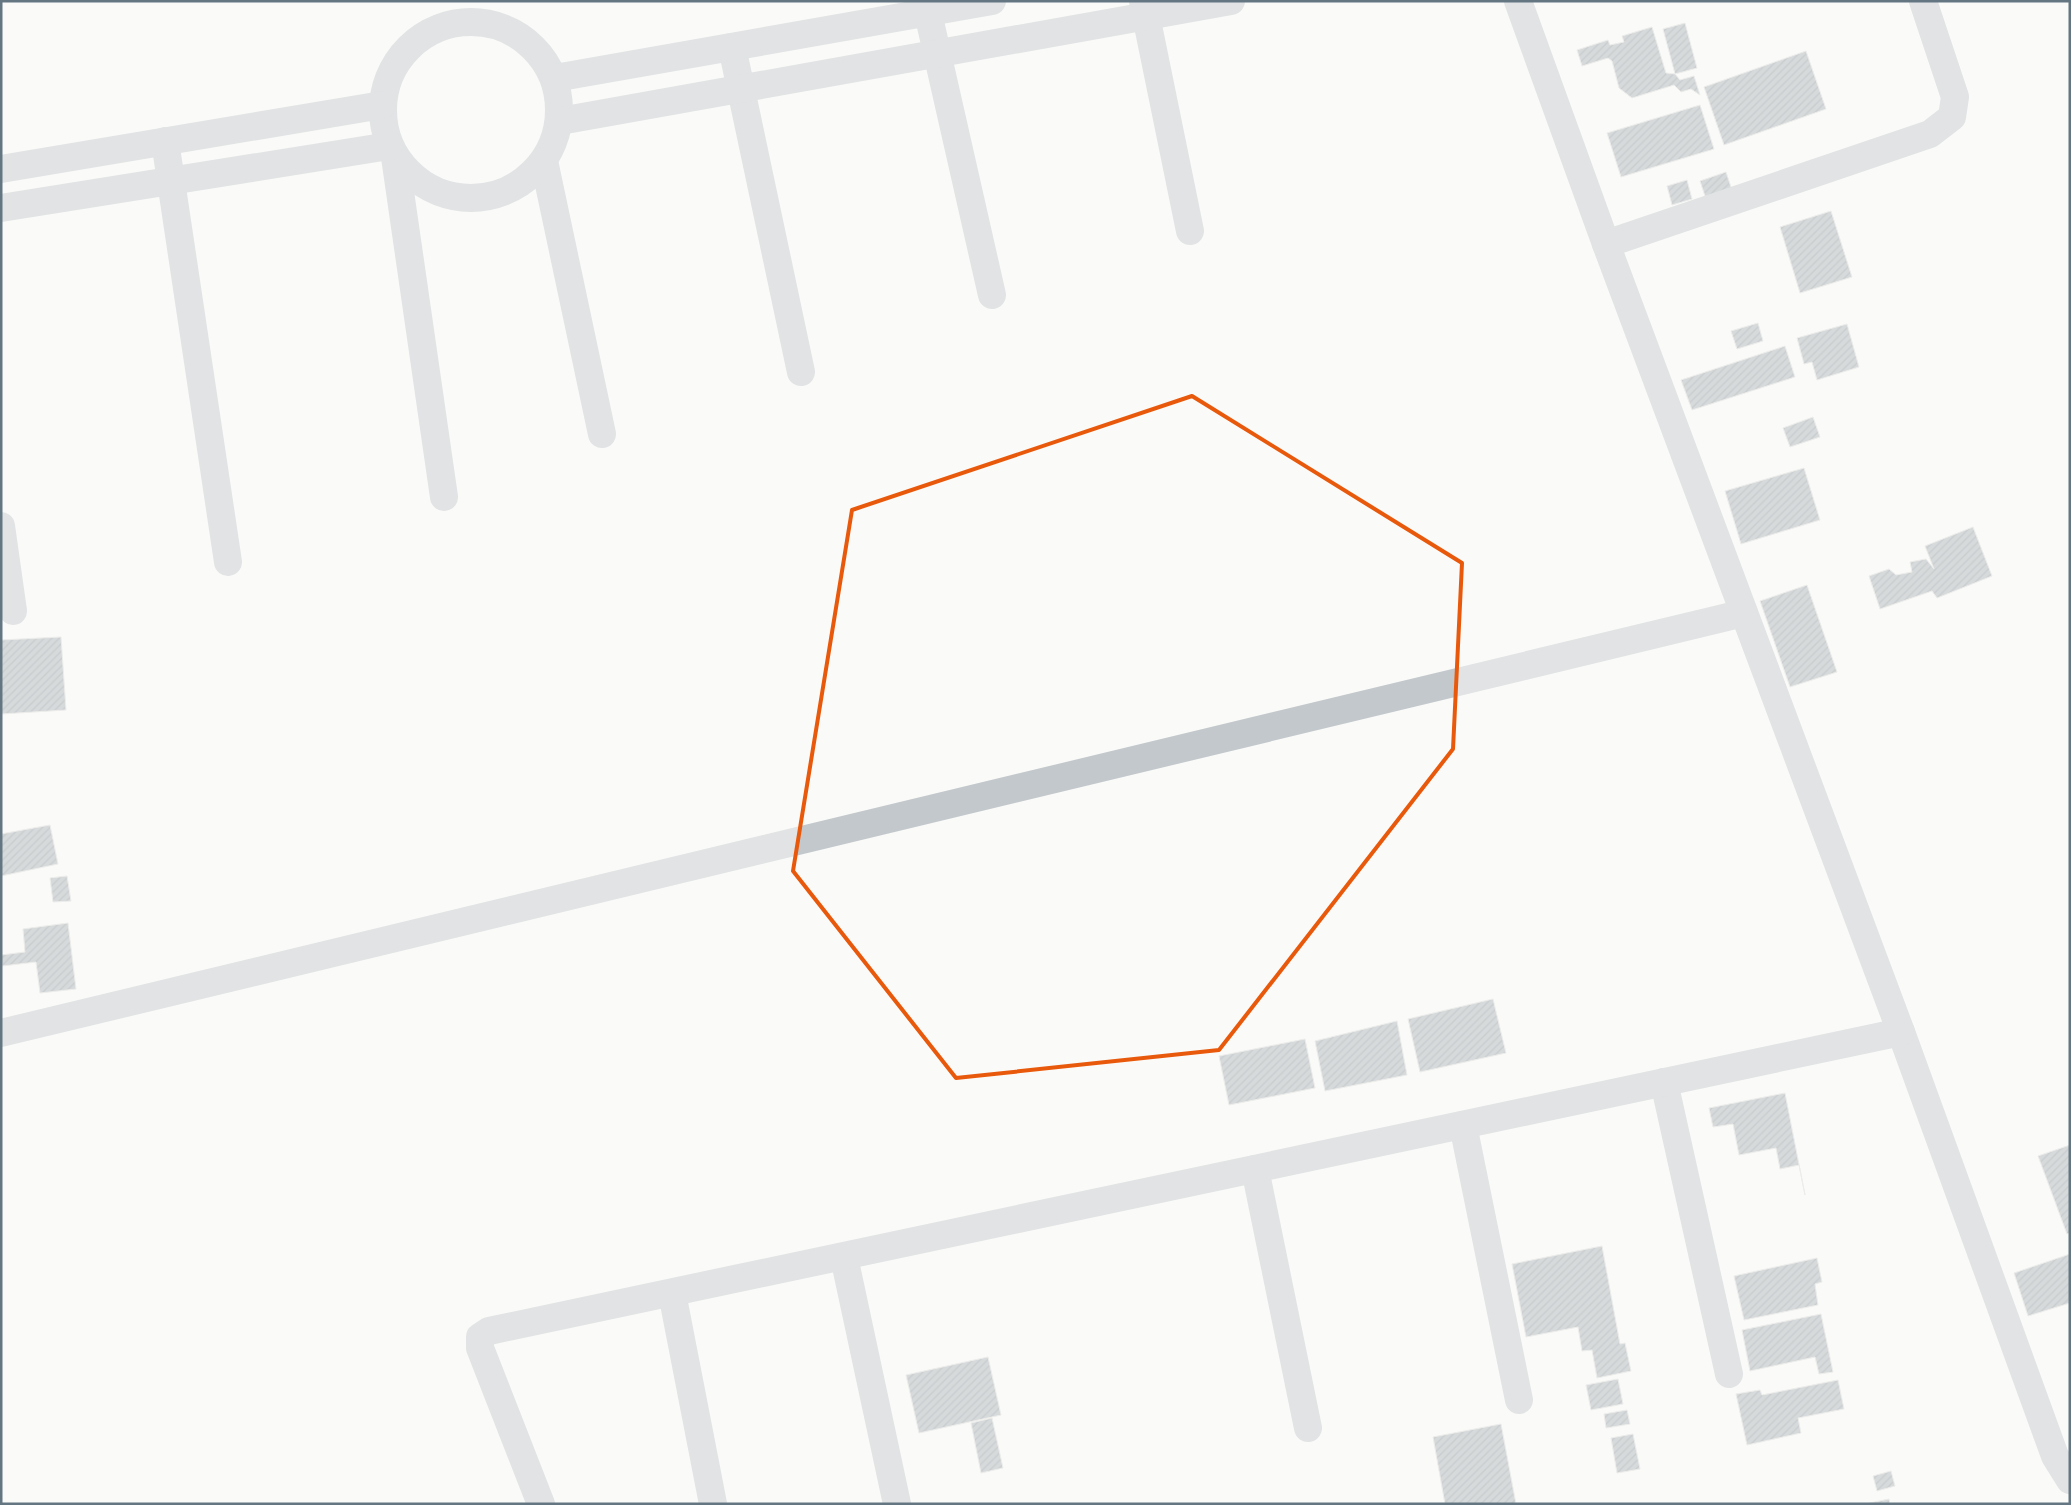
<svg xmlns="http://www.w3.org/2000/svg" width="2071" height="1505" font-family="'IBM Plex Sans',sans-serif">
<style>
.building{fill:url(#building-hatch);stroke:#dcdcda}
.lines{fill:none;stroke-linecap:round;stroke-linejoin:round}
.minor{stroke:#c3c8cc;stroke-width:28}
.marked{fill:none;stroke:#e8590c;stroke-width:4;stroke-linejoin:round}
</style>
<defs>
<pattern id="building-hatch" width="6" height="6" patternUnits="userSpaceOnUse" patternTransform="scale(1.25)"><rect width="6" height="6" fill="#aab3b9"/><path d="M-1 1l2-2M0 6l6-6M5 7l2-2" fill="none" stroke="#8e969c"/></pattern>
</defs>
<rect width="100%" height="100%" fill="#fafaf8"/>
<!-- building -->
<g class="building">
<polygon points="1685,23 1697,68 1675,74 1663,29"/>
<polygon points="1652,27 1666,73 1675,74 1680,80 1694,76 1700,95 1691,89 1681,92 1674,85 1632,98 1619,88 1612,61 1608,58 1582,66 1577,50 1608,40 1610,45 1624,42 1622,36"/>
<polygon points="1806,51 1826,109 1724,145 1704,87"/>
<polygon points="1700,105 1714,149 1621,177 1607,133"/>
<polygon points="1726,172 1733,193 1707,202 1700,181"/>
<polygon points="1687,180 1692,199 1672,205 1667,186"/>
<polygon points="1831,211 1852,277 1800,293 1780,227"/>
<polygon points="1758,323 1763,341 1737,349 1731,331"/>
<polygon points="1847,324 1859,367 1817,380 1812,362 1804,364 1797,338"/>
<polygon points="1785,346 1795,377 1692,410 1681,380"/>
<polygon points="1813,417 1820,437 1790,447 1783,428"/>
<polygon points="1804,468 1820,520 1741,544 1725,491"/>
<polygon points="1973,527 1992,576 1937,598 1932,591 1880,609 1869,576 1889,569 1896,575 1912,572 1910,562 1926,559 1934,569 1925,546"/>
<polygon points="1807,585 1837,672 1790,687 1760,601"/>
<polygon points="61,637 66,710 1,714 1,640"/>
<polygon points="50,825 58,864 1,876 1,834"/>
<polygon points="67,876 71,901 53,902 50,878"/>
<polygon points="68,923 76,989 40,993 36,962 2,966 1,955 25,952 23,929"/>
<polygon points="1493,999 1506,1053 1420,1072 1408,1019"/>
<polygon points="1397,1021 1407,1075 1325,1091 1315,1041"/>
<polygon points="1305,1039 1315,1088 1229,1105 1219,1056"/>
<polygon points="1785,1093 1805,1195 1799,1165 1780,1169 1776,1148 1739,1155 1733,1124 1713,1127 1709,1108"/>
<polygon points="2070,1145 2070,1233 2067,1234 2038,1156"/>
<polygon points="1602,1246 1620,1344 1625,1343 1631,1371 1597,1378 1592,1350 1582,1351 1578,1327 1526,1337 1512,1264"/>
<polygon points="2070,1254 2070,1303 2028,1316 2014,1273"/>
<polygon points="1817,1258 1822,1282 1815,1284 1818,1305 1744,1320 1734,1276"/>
<polygon points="1821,1314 1833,1372 1819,1374 1815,1357 1750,1371 1742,1330"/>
<polygon points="988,1357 1001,1415 919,1433 906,1375"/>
<polygon points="1618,1379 1623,1404 1591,1410 1586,1385"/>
<polygon points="1838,1380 1844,1409 1798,1418 1801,1433 1747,1445 1736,1394 1760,1390 1762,1395"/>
<polygon points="1627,1410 1630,1424 1606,1428 1604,1414"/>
<polygon points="992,1418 1003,1468 981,1473 971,1423"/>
<polygon points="1501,1424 1516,1504 1445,1504 1433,1437"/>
<polygon points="1633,1434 1640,1469 1617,1473 1611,1438"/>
<polygon points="1891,1471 1895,1486 1877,1491 1873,1476"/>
<polygon points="1889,1499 1890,1504 1865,1504"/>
</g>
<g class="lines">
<!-- minor -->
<g class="minor">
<polyline points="1143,1 1190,231"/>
<polyline points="1518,1 1606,244 1901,1032 2055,1456 2070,1480"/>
<polyline points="928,13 992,295"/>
<circle cx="471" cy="110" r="88"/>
<polyline points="732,47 801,372"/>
<polyline points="555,78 992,1"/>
<polyline points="560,121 1231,1"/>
<polyline points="165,141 228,562"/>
<polyline points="395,157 444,497"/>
<polyline points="544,161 602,434"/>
<polyline points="1,169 382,105"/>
<polyline points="1,208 389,146"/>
<polyline points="1606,244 1930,134 1952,117 1955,97 1923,1"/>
<polyline points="1,526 13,611"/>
<polyline points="1,1033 1744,613"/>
<polyline points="1664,1082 1729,1374"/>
<polyline points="1463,1125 1519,1400"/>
<polyline points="1255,1169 1308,1428"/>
<polyline points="844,1257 897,1504"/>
<polyline points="672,1293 713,1504"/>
<polyline points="541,1504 480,1348 480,1337 489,1331 1901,1032"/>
</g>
</g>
<!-- marked area -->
<path d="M0 0H2071V1505H0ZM1192 396 1462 563 1453 749 1219 1050 956 1078 793 871 852 510Z" fill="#fafaf8" fill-opacity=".55" fill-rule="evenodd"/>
<path class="marked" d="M1192 396 1462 563 1453 749 1219 1050 956 1078 793 871 852 510Z"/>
<!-- border -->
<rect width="2071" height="1505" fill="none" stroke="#657683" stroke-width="5"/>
</svg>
